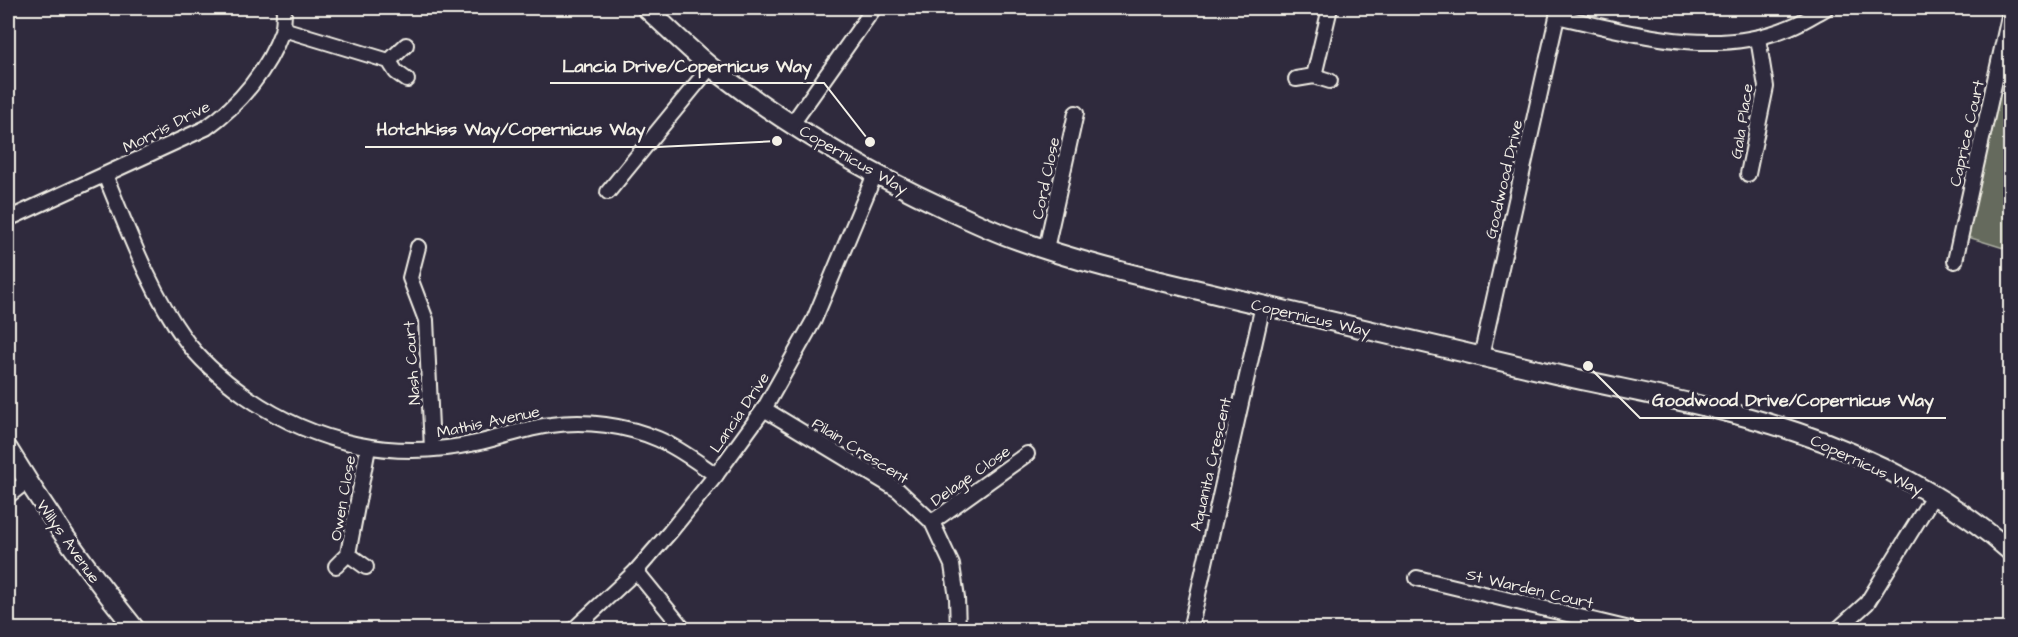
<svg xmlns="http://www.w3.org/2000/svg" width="2018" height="637" font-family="'Architects Daughter',sans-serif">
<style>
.green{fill:#656b5d;stroke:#acaea2;stroke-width:1.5}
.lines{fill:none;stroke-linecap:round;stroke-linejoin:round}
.minor-casing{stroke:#f4f1e8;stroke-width:18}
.tertiary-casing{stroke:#f4f1e8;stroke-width:22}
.minor{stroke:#2f2a3d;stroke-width:14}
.tertiary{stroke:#2f2a3d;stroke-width:18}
.labels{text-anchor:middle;stroke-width:6;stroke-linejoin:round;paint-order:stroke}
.street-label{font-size:16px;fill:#f4f1e8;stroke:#2f2a3d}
.leader{fill:none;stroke:#f4f1e8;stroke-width:2}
.callout-dot{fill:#f4f1e8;stroke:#2f2a3d;stroke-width:2}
.callout-label{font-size:18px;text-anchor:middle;font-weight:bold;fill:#f4f1e8;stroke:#2f2a3d;stroke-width:6;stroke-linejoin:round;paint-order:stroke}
</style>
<rect width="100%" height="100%" fill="#2f2a3d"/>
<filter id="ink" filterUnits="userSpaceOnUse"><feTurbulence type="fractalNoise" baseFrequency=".0167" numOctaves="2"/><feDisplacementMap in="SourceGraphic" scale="12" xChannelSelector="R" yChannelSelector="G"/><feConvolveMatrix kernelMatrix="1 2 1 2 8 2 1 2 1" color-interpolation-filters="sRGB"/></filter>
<g filter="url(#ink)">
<!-- green -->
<polygon class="green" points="1999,92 2010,94 2010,250 1968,237"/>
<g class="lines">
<defs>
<g id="minor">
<path d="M1557 16C1633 33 1714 59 1790 27 1803 22 1815 14 1826 8"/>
<polyline points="283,29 389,61 396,72 407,80"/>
<polyline points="389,61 406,45"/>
<polyline points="1314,76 1330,8"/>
<polyline points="1296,79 1314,76 1330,81"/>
<polyline points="792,124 874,8"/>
<polyline points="1748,174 1766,87 1758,38"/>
<path d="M105 175C128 230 149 289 184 338 200 361 223 380 247 397 315 444 394 461 476 443 501 438 525 428 551 425 586 420 625 425 658 439 679 448 697 462 716 475"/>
<polyline points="608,192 711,66"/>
<path d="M8 219 206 128C239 105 268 70 282 31 284 24 284 15 284 8"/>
<polyline points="418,247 410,278 426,320 432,449"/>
<polyline points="1046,249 1076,113"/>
<polyline points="1955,261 2010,12"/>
<polyline points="1481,357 1559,8"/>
<polyline points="764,409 898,490 932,522 952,565 957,598 958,630"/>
<polyline points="8,496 27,481"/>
<polyline points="932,522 1027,454"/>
<polyline points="348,554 366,567"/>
<polyline points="336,566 348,554 368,448"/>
<polyline points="636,571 684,630"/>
<polyline points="1417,578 1634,630"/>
<polyline points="573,630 636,571 670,532 716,475 764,409 814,320 875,174"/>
<polyline points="1190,630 1263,305"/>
<polyline points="1837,630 1867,603 1933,496"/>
</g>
<g id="tertiary">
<path d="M646 8C668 28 689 49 712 68 783 123 861 169 942 207 967 219 992 231 1018 240 1086 265 1157 280 1228 297 1337 323 1446 349 1555 374 1634 392 1719 406 1796 432 1870 456 1952 499 2010 551"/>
<path d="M8 449C47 514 88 571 136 630"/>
</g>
</defs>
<!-- minor casing -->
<use href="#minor" class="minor-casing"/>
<!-- tertiary casing -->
<use href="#tertiary" class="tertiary-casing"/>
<!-- minor -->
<use href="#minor" class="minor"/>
<!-- tertiary -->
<use href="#tertiary" class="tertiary"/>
</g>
</g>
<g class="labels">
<!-- street labels -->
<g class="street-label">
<text transform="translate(1741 121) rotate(-81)" y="6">Gala Place</text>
<text transform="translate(166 126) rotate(-27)" y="6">Morris Drive</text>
<text transform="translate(1966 133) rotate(-77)" y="6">Caprice Court</text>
<text transform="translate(854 159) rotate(30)" y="6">Copernicus Way</text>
<text transform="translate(1045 178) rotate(-78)" y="6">Cord Close</text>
<text transform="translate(1503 179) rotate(-77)" y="6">Goodwood Drive</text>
<text transform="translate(1311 317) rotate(13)" y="6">Copernicus Way</text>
<text transform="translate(411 363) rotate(-94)" y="6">Nash Court</text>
<text transform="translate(739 412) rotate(-56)" y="6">Lancia Drive</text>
<text transform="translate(488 421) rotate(-12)" y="6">Mathis Avenue</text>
<text transform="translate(861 450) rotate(32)" y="6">Pilain Crescent</text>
<text transform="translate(1210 464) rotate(-77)" y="6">Aquanita Crescent</text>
<text transform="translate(1867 464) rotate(25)" y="6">Copernicus Way</text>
<text transform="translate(970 475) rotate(-35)" y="6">Delage Close</text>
<text transform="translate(342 498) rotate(-80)" y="6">Owen Close</text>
<text transform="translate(69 541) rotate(55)" y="6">Willys Avenue</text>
<text transform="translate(1530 588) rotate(13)" y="6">St Warden Court</text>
</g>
</g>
<!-- callouts -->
<path class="leader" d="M870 142L824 83H550M777 141L658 147H365M1588 366L1640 418H1946"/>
<g class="callout-dot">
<circle cx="870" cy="142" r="6"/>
<circle cx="777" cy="141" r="6"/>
<circle cx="1588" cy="366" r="6"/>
</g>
<g class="callout-label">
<text x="687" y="72">Lancia Drive/Copernicus Way</text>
<text x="511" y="135">Hotchkiss Way/Copernicus Way</text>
<text x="1793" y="406">Goodwood Drive/Copernicus Way</text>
</g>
<!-- margin -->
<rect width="2018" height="637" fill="none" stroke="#2f2a3d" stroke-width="30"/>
<rect x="15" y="15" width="1988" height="607" fill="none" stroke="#f4f1e8" stroke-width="2" filter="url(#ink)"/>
</svg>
